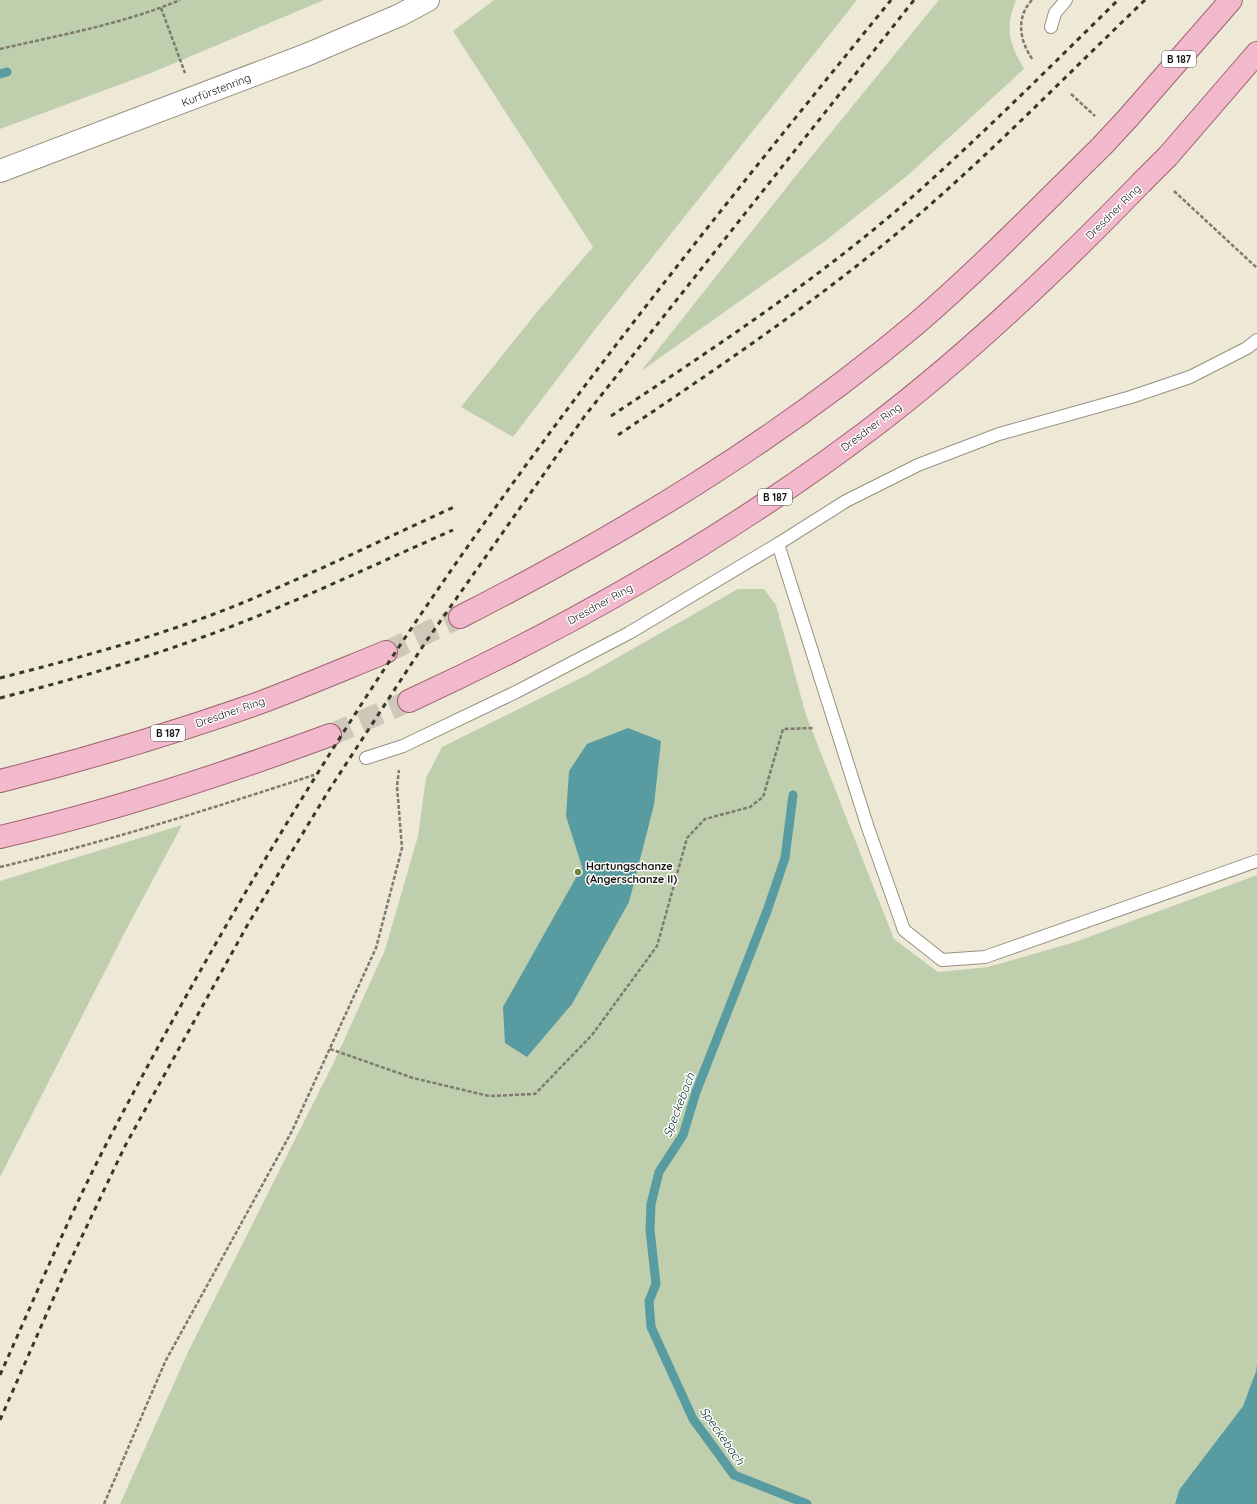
<svg xmlns="http://www.w3.org/2000/svg" width="1257" height="1504" font-family="Quicksand,sans-serif">
<style>
.green{fill:#bfcfad}
.water{fill:#589ba0}
.lines{fill:none;stroke-linecap:round;stroke-linejoin:round}
.stream{stroke:#589ba0;stroke-width:9}
.primary-tunnel{stroke:#cec8b8;stroke-width:22;stroke-dasharray:22 11;stroke-linecap:butt}
.service-casing{stroke:#969181;stroke-width:14}
.minor-casing{stroke:#969181;stroke-width:24}
.primary-casing{stroke:#9e6272;stroke-width:24}
.path{stroke:#7e7a6e;stroke-width:2.5;stroke-dasharray:4 2;stroke-linecap:butt}
.service{stroke:#fff;stroke-width:12}
.minor{stroke:#fff;stroke-width:22}
.primary{stroke:#f1b9cb;stroke-width:22}
.rail{stroke:#39362e;stroke-width:3;stroke-dasharray:5 5;stroke-linecap:butt}
.primary-bridge-casing{stroke:#9e6272;stroke-width:24;stroke-linecap:butt}
.primary-bridge{stroke:#f1b9cb;stroke-width:22}
.poi-dot{fill:#6f8436;stroke:#fff;stroke-width:1.5}
.labels{text-anchor:middle;stroke-width:3;stroke-linejoin:round;paint-order:stroke}
.shield{fill:#fff;stroke:#5d5b57;stroke-width:1}
.shield-label{font-size:10px;font-weight:bold;fill:#17150f}
.street-label{font-size:11px;fill:#17150f;stroke:#fff}
.poi-label{font-size:11px;font-weight:bold;fill:#17150f;stroke:#fff;text-anchor:start}
.water-label{font-size:12px;font-style:italic;fill:#0d3032;stroke:#fff}
</style>
<rect width="100%" height="100%" fill="#eee8d6"/>
<!-- green -->
<g class="green">
<polygon points="0,0 324,0 151,73 0,129"/>
<polygon points="494,0 857,0 596,328 513,437 461,407 537,312 593,247 453,31"/>
<path d="M939 0H1016C1005 29 1009 43 1024 69L908 175 825 241 641 371 798 173Z"/>
<polygon points="738,589 764,589 776,605 806,715 894,939 938,972 988,967 1075,942 1257,875 1257,1363 1256,1371 1243,1406 1179,1490 1175,1504 120,1504 188,1352 335,1060 385,950 418,836 426,778 442,747 585,676"/>
<polygon points="182,825 126,930 0,1177 0,881"/>
</g>
<!-- water -->
<g class="water">
<polygon points="628,728 661,741 654,805 629,902 572,1004 527,1057 505,1043 503,1007 582,867 566,816 569,771 587,744"/>
<polygon points="1257,1363 1257,1504 1175,1504 1179,1490 1243,1406 1256,1371"/>
</g>
<g class="lines">
<!-- stream -->
<g class="stream">
<polyline points="0,74 7,72"/>
<polyline points="793,795 785,858 767,911 696,1092 683,1135 659,1172 651,1204 650,1230 656,1284 649,1301 651,1327 693,1419 734,1475 807,1504"/>
</g>
<!-- primary-tunnel -->
<g class="primary-tunnel">
<polyline points="386,652 460,617"/>
<polyline points="330,735 409,701"/>
</g>
<defs>
<g id="service">
<polyline points="1051,27 1055,13 1066,0"/>
<polyline points="1257,340 1247,348 1190,377 1131,397 999,434 918,465 846,501 778,544 868,828 904,930 942,960 985,957 1257,861"/>
<polyline points="366,758 403,746 516,692 629,633 778,544"/>
</g>
<polyline id="minor" points="0,171 306,55 400,15 428,0"/>
<g id="primary">
<polyline points="1128,118 1231,0"/>
<polyline points="1168,156 1257,53"/>
<path d="M460 617C621 535 777 441 916 324 981 268 1041 206 1102 146"/>
<path d="M409 701C572 626 726 538 869 430 967 356 1056 271 1141 183"/>
<path d="M0 781C87 759 174 733 259 703 302 687 344 669 386 652"/>
<path d="M0 837C112 811 222 775 330 735"/>
</g>
</defs>
<!-- service casing -->
<use href="#service" class="service-casing"/>
<!-- minor casing -->
<use href="#minor" class="minor-casing"/>
<!-- primary casing -->
<use href="#primary" class="primary-casing"/>
<!-- path -->
<g class="path">
<path d="M1032 0C1015 18 1020 42 1033 60"/>
<polyline points="161,8 185,73"/>
<path d="M0 49C60 35 123 24 180 0"/>
<polyline points="1071,94 1095,116"/>
<polyline points="1174,191 1257,268"/>
<path d="M0 867C106 842 210 809 314 775"/>
<polyline points="330,1049 413,1078 489,1096 535,1094 592,1035 657,946 687,838 705,819 750,807 763,797 783,729 814,728"/>
<polyline points="104,1504 165,1362 292,1131 376,948 402,848 397,786 399,770"/>
</g>
<!-- service -->
<use href="#service" class="service"/>
<!-- minor -->
<use href="#minor" class="minor"/>
<!-- primary -->
<use href="#primary" class="primary"/>
<!-- rail -->
<g class="rail">
<path d="M611 416C716 347 826 274 920 190 988 129 1053 64 1118 0"/>
<path d="M618 435C725 363 834 290 931 204 1005 139 1074 68 1145 0"/>
<path d="M0 678C82 657 164 635 242 603 314 573 384 539 454 507"/>
<path d="M0 698C84 677 167 652 248 620 317 592 385 560 453 530"/>
<path d="M0 1375C36 1295 70 1213 111 1135 222 923 346 717 485 522 613 342 752 171 891 0"/>
<polyline points="0,1420 65,1272 125,1146 248,924 329,790 425,643 584,417 914,0"/>
</g>
<defs>
<g id="primary-bridge">
<polyline points="1102,146 1128,118"/>
<polyline points="1141,183 1168,156"/>
</g>
</defs>
<!-- primary-bridge casing -->
<use href="#primary-bridge" class="primary-bridge-casing"/>
<!-- primary-bridge -->
<use href="#primary-bridge" class="primary-bridge"/>
</g>
<!-- markers -->
<circle class="poi-dot" cx="578" cy="872" r="4"/>
<g class="labels">
<!-- shield labels -->
<g class="shield">
<rect x="1162" y="51" width="34" height="16" rx="3"/>
<rect x="758" y="489" width="34" height="16" rx="3"/>
<rect x="151" y="725" width="34" height="16" rx="3"/>
</g>
<g class="shield-label">
<text x="1179" y="63">B 187</text>
<text x="775" y="501">B 187</text>
<text x="168" y="737">B 187</text>
</g>
<!-- street labels -->
<g class="street-label">
<text transform="translate(216 90) rotate(-21)" y="4">Kurfürstenring</text>
<text transform="translate(1113 212) rotate(-45)" y="4">Dresdner Ring</text>
<text transform="translate(871 427) rotate(-37)" y="4">Dresdner Ring</text>
<text transform="translate(600 604) rotate(-29)" y="4">Dresdner Ring</text>
<text transform="translate(230 712) rotate(-19)" y="4">Dresdner Ring</text>
</g>
<!-- poi labels -->
<g class="poi-label">
<text x="586" y="870">Hartungschanze<tspan x="586" dy="13">(Angerschanze II)</tspan></text>
</g>
<!-- water labels -->
<g class="water-label">
<text transform="translate(679 1105) rotate(-69)" y="4">Speckebach</text>
<text transform="translate(722 1436) rotate(55)" y="4">Speckebach</text>
</g>
</g>
</svg>
